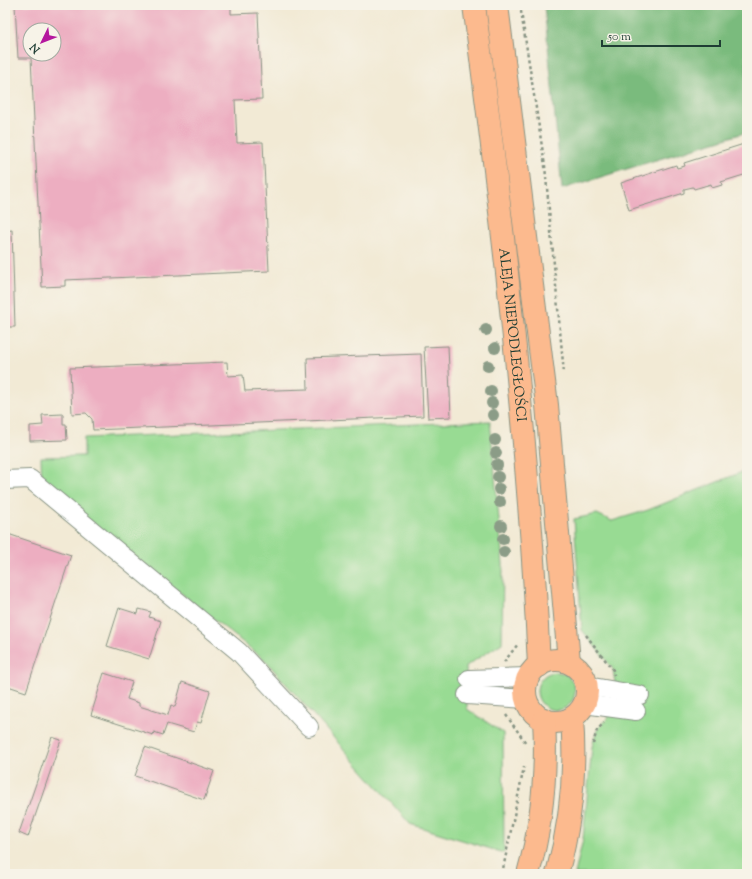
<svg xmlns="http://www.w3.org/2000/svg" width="752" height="879" font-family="'Sorts Mill Goudy',serif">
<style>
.green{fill:#98db93;stroke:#5c8c64}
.forest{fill:#7abb7d;stroke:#4c7c58}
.building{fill:#edaec1;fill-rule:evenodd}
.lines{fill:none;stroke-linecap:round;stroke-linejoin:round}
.minor-casing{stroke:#889484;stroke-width:20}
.major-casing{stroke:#889484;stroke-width:24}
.path{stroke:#889484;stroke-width:2.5;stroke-dasharray:3 3;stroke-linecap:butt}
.minor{stroke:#fff;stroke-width:18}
.major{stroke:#fcba8e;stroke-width:22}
.tree{fill:#8b9c87}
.labels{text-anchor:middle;stroke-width:3;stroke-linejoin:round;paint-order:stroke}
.street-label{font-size:14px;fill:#1f3d34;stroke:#f7f3e8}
</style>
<rect width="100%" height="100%" fill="#f7f3e8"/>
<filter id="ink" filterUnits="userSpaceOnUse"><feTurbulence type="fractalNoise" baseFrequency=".025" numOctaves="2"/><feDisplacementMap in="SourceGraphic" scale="8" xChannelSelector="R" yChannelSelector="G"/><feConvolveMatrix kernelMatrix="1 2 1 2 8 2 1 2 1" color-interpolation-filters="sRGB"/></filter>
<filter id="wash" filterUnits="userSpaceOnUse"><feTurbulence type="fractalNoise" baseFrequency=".012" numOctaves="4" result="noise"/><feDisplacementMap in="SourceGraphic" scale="16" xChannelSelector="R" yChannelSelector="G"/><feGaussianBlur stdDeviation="0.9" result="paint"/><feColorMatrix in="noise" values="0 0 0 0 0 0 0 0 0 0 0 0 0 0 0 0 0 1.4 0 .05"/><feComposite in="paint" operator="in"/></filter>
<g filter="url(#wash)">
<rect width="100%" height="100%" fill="#f2ead5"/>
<!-- green -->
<g class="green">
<polygon points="490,421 503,564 502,643 466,666 467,709 503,733 504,853 410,824 264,659 42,483 41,457 84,456 84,438"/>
<polygon points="747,470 747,874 575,874 583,839 592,747 597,730 608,718 616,690 613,669 582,630 574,519 597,514 612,521 648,510"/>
<circle cx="556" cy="691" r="19"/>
</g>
<!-- forest -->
<polygon class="forest" points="544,5 747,5 747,132 562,189"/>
<g id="blocks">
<!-- building -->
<g class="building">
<path d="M15 5H231V14L258 13 262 99 235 100 237 143 263 142 269 271 65 280V286L42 287 31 58H18ZM30 30H54V54H30Z"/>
<polygon points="747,143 747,174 721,182 722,185 712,188 711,184 694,189 693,187 684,189 684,193 629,210 621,183 676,165 677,168 685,166 684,163"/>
<polygon points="12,230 15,327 5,327 5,231"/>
<polygon points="448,346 451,417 428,418 424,347"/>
<polygon points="421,354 423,416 93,430 92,419 86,413 72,414 70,368 227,362 228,376 243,375 245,391 308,389 307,358"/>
<polygon points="63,414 63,424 66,424 67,440 30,441 30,426 43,425 42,415"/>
<polygon points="5,533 71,555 26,692 5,685"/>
<polygon points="119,608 138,614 139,609 151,612 149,617 161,621 149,659 107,646"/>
<polygon points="104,673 132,682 127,699 139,703 139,706 168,715 171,705 175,707 182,682 210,691 201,723 197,722 194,732 167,724 163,735 154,732 153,735 91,715"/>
<polygon points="52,737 61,740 28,837 19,833"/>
<polygon points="145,747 214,771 204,800 135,776"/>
</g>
</g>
</g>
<g filter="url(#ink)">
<use href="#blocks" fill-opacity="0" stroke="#889484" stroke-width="1"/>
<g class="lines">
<defs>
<g id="minor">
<polyline points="5,480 30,479 239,652 309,727"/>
<polyline points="469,679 528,677"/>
<polyline points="587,686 640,695"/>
<polyline points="467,695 526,699"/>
<polyline points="584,704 636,711"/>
</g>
<g id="major">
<path id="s1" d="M474 5C503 224 529 444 539 666"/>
<polyline points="497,5 547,405 569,662"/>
<circle cx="556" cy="691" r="31"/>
<path d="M528 874C542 824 547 770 544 719"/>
<path d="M557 874C571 823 576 770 572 718"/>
</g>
</defs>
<!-- minor casing -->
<use href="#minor" class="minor-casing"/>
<!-- major casing -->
<use href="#major" class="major-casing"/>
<!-- path -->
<g class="path">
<polyline points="520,5 545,166 564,374"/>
<polyline points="586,635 613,670 614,675"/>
<polyline points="504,662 518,644"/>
<polyline points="506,715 526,743"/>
<polyline points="593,744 597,730 604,723"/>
<polyline points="502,874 524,767"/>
</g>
<!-- minor -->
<use href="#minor" class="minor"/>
<!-- major -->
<use href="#major" class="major"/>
</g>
<!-- trees -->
<g class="tree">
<circle cx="486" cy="330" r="6"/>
<circle cx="495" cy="348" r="6"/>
<circle cx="488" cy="366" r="6"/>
<circle cx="491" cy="391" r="6"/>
<circle cx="492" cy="403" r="6"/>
<circle cx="493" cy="415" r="6"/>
<circle cx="495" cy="440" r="6"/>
<circle cx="496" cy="453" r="6"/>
<circle cx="497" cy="465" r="6"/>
<circle cx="498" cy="477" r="6"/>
<circle cx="499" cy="489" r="6"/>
<circle cx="500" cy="502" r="6"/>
<circle cx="501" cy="526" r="6"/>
<circle cx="503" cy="539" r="6"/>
<circle cx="504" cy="552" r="6"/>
</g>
</g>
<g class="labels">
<!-- street labels -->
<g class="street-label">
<text dy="5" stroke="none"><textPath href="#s1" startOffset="332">ALEJA NIEPODLEGŁOŚCI</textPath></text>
</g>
</g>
<!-- margin -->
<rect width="752" height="879" fill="none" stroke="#f7f3e8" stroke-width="20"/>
<!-- north arrow -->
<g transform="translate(42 42) rotate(227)"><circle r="19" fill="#f7f3e8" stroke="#a1aaa0"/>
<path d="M0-3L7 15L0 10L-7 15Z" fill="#b5179e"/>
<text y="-6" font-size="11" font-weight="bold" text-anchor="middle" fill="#1f3d34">N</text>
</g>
<!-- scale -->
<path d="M602 40v6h118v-6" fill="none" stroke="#1f3d34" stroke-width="2"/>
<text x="608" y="40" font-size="12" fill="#1f3d34" stroke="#f7f3e8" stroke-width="3" paint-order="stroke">50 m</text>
</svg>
